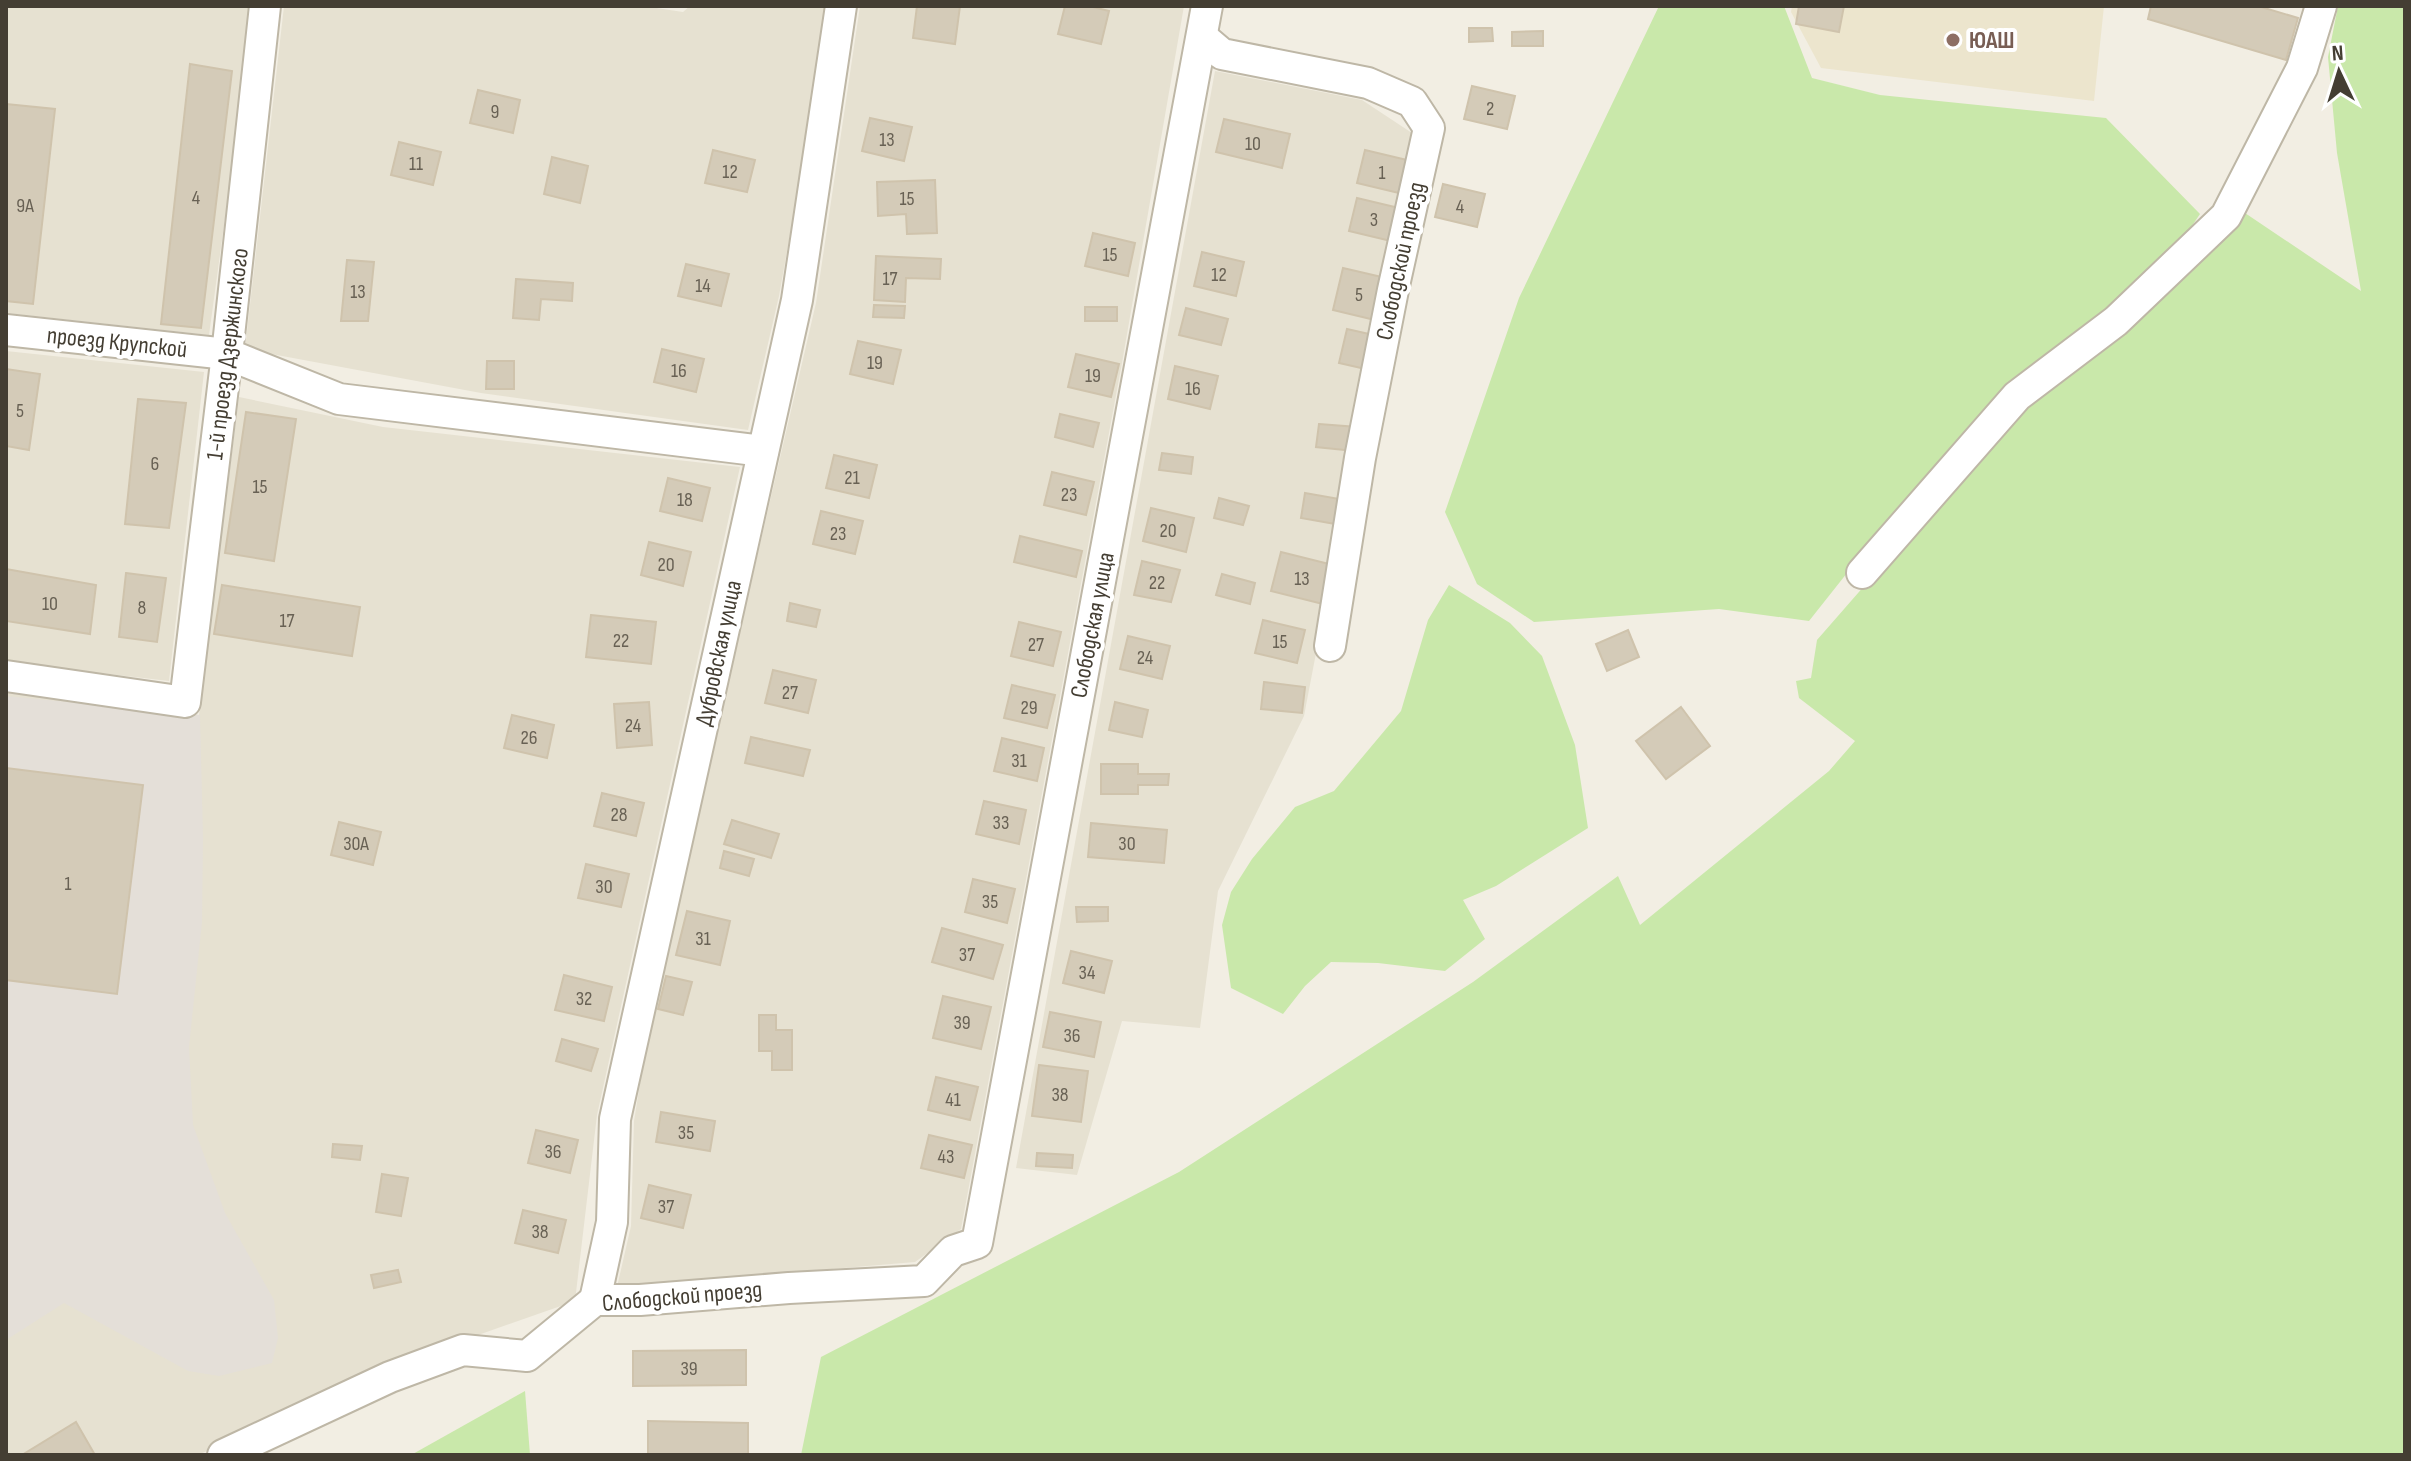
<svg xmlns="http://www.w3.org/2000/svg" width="2411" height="1461" font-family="'Sofia Sans Condensed',sans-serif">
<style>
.residential{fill:#e6e1d1}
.industrial{fill:#e4dfd8}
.education{fill:#ece5cd}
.green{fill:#c9e8aa}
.building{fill:#d4cbb8;stroke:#cfc3ac;stroke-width:2}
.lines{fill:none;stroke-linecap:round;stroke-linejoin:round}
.minor-casing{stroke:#beb7a6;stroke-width:34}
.minor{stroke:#fff;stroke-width:30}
.education-dot{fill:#8d6e63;stroke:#fff;stroke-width:3}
.labels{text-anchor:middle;stroke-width:8;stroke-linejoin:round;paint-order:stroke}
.number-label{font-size:20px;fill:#686154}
.education-label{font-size:24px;font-weight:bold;fill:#785e54;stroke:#fff;text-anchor:start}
.street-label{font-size:24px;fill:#443e33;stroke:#fff}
</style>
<rect width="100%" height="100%" fill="#f2eee3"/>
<!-- residential -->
<g class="residential">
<polygon points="6,6 254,6 209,335 6,313"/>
<polygon points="284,6 643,6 683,12 690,6 831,6 779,296 748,430 481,393 245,349"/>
<polygon points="860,6 1184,6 1122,363 961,1229 915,1262 617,1287 631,1226 634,1121 652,1009 816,303"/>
<polygon points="1215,71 1362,100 1415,135 1304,716 1218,891 1200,1028 1122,1021 1077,1175 1016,1168"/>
<polygon points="6,351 204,372 169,681 6,662"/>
<polygon points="239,397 383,427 740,467 597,1115 575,1301 393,1365 198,1455 6,1455 6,693 199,715"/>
</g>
<!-- industrial -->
<polygon class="industrial" points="6,696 200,715 203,838 202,922 189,1047 193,1125 225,1213 274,1300 278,1338 272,1363 219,1376 188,1371 64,1303 6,1340"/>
<!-- education -->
<polygon class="education" points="1792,6 2104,6 2094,101 1821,68 1791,12"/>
<!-- green -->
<g class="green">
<polygon points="1659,6 1784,6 1812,78 1880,95 2106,118 2200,214 2179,245 2103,316 2000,391 1893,515 1809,621 1719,609 1534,622 1477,584 1445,512 1519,298"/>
<polygon points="2338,6 2405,6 2405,1455 801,1455 821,1357 1179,1172 1473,982 1618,876 1640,925 1829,771 1855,741 1799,698 1796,681 1811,678 1817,640 2010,419 2196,264 2245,213 2361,291 2337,153 2328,57"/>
<polygon points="1449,585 1510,623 1542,656 1575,745 1588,828 1496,886 1463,900 1485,939 1445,971 1378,963 1331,962 1305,986 1283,1014 1231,988 1222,925 1231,892 1252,859 1295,807 1334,791 1401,711 1428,620"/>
<polygon points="525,1391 530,1455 411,1455"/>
</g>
<!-- building -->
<g class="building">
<polygon points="917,6 960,6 955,44 913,38"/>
<polygon points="1065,6 1089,6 1109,11 1101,44 1058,34"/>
<polygon points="1799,6 1844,6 1839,32 1796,24"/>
<polygon points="2151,6 2258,6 2298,18 2286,60 2148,19"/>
<polygon points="1469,28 1492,28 1493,41 1469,42"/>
<polygon points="1543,31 1543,46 1512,46 1512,32"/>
<polygon points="190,64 232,71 201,328 161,324"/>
<polygon points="1472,86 1515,96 1507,129 1464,119"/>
<polygon points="478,90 520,100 513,133 470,123"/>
<polygon points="6,104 55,109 33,304 6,301"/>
<polygon points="870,118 912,127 904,161 862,151"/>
<polygon points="1224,119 1290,134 1282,168 1216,152"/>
<polygon points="399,142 441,152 433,185 391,175"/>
<polygon points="713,150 755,160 747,192 705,183"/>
<polygon points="1365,150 1407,160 1399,193 1357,183"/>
<polygon points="552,157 588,166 580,203 544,194"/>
<polygon points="935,180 937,233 907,234 906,214 878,216 877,182"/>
<polygon points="1443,184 1485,194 1477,227 1435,217"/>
<polygon points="1357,198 1399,208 1391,241 1349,231"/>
<polygon points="1093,233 1135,243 1128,276 1085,266"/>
<polygon points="1202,252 1244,262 1236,296 1194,286"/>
<polygon points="876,256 941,259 940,279 906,278 905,302 874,300"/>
<polygon points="347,260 374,262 368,321 341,321"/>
<polygon points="686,264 729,274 721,306 678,296"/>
<polygon points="1343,268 1386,278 1375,320 1333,310"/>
<polygon points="516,279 573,283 572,301 541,299 539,320 513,318"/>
<polygon points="874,305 905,306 904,318 873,317"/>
<rect x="1085" y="307" width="32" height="14"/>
<polygon points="1186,308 1228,319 1221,345 1179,335"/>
<polygon points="1347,329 1378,336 1370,370 1339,363"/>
<polygon points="858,341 901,350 893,384 850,374"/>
<polygon points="662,349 704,359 696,392 654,382"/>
<polygon points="1076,354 1119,364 1111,397 1068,387"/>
<polygon points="487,361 514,361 514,389 486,389"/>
<polygon points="1175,366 1218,376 1210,409 1168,399"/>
<polygon points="6,369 40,374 29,450 6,446"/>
<polygon points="138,399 186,403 169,528 125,524"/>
<polygon points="246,412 296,419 274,561 225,553"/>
<polygon points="1060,414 1099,423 1093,447 1055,437"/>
<polygon points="1319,424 1357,427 1354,451 1316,447"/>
<polygon points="1162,453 1193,457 1191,474 1159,470"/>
<polygon points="834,455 877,465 869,498 826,488"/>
<polygon points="1052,472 1094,482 1086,515 1044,505"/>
<polygon points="668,478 710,488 702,521 660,511"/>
<polygon points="1305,493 1345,500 1341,525 1301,518"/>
<polygon points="1219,498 1249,506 1243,525 1214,518"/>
<polygon points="1151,508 1194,518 1186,552 1143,541"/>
<polygon points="821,511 863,521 855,554 813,544"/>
<polygon points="1020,536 1082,551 1076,577 1014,562"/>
<polygon points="649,542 691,552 683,586 641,575"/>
<polygon points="1281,552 1333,565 1323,604 1271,591"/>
<polygon points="1142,561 1180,570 1171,602 1134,595"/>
<polygon points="6,569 96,585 90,634 6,621"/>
<polygon points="126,573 166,578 157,642 119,637"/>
<polygon points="1222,574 1255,583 1250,604 1216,595"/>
<polygon points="222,585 360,607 352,656 214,634"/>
<polygon points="790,603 820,610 816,627 787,621"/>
<polygon points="591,615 656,622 651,664 586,657"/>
<polygon points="1263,620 1305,630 1297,663 1255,653"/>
<polygon points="1019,622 1061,632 1053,666 1011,656"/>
<polygon points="1628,630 1639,657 1607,671 1596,644"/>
<polygon points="1128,636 1170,646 1162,679 1120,669"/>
<polygon points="773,670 816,680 808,713 765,703"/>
<polygon points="1264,682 1305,687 1302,713 1261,709"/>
<polygon points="1012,685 1055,695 1047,728 1004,718"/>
<polygon points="649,702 652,745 617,748 614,704"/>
<polygon points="1115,702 1148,710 1142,737 1109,730"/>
<polygon points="1681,707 1710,746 1666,779 1636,741"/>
<polygon points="512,715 554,725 547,758 504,748"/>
<polygon points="751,737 810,750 803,776 745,763"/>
<polygon points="1002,738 1044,748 1037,781 994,771"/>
<polygon points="1101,764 1138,764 1138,774 1169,774 1168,785 1138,785 1138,794 1101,794"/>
<polygon points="6,768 143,785 117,994 6,980"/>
<polygon points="602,793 644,803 636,836 594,826"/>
<polygon points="984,801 1026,810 1019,844 976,834"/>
<polygon points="732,820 779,834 771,858 724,844"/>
<polygon points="339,822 381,832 373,865 331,855"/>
<polygon points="1091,823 1167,830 1164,863 1088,857"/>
<polygon points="724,851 754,859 749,876 720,868"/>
<polygon points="586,864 629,874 621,907 578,898"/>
<polygon points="973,879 1015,889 1007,923 965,912"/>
<polygon points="1076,907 1108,907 1108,921 1077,922"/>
<polygon points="687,911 730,921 720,965 676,955"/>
<polygon points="942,928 1003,945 993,979 932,962"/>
<polygon points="1071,951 1112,961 1104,993 1063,983"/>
<polygon points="564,975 612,987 604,1021 555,1010"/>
<polygon points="666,976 692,982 683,1015 658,1009"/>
<polygon points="943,996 991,1007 981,1049 933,1038"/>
<polygon points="1050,1012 1101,1022 1094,1057 1043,1047"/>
<polygon points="759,1015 776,1015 776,1030 792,1030 792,1070 772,1070 772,1051 759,1051"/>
<polygon points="562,1039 598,1049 591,1071 556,1061"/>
<polygon points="1039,1065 1088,1071 1081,1122 1032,1116"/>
<polygon points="936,1077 978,1087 970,1120 928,1110"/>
<polygon points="661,1112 715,1121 710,1151 656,1142"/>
<polygon points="536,1130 578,1140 570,1173 528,1163"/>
<polygon points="929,1135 972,1145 964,1178 921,1168"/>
<polygon points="333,1144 362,1146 360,1160 332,1157"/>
<polygon points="1037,1153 1073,1155 1072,1168 1036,1166"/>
<polygon points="382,1174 408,1178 401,1216 376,1212"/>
<polygon points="649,1185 691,1195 683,1228 641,1218"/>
<polygon points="523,1210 566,1220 558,1253 515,1243"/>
<polygon points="398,1270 401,1282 374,1288 371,1275"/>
<polygon points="746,1350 746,1385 633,1386 633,1351"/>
<polygon points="648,1421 748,1423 748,1455 648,1455"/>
<polygon points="76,1422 95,1455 22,1455"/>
</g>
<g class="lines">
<defs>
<g id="minor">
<polyline points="1202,37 1222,54 1368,83 1412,102 1429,128 1393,290 1360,458 1330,646"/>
<polyline points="6,330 227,354 339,399 763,451"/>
<polyline points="1862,573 2017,396 2116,321 2226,216 2302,68 2321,6"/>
<polyline points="6,676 185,702 227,354 265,6"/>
<polyline points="595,1300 612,1222 615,1119 797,300 841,6"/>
<polyline points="223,1455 390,1377 463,1350 527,1356 595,1300 640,1300 789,1288 924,1281 953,1251 977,1243 1207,6"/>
</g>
</defs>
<!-- minor casing -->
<use href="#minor" class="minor-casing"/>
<!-- minor -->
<use href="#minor" class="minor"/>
</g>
<!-- markers -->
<circle class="education-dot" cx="1953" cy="40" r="8"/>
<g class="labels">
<!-- number labels -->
<g class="number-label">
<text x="1490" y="115">2</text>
<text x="495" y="118">9</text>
<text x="887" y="146">13</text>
<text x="1253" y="150">10</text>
<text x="416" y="170">11</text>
<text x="730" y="178">12</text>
<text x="1382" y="179">1</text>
<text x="196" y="204">4</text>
<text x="907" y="205">15</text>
<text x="25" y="212">9А</text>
<text x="1460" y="213">4</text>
<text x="1374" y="226">3</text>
<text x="1110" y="261">15</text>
<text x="1219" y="281">12</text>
<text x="890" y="285">17</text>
<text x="703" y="292">14</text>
<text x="358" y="298">13</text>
<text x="1359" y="301">5</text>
<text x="875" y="369">19</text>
<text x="679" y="377">16</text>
<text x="1093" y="382">19</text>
<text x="1193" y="395">16</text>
<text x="20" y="417">5</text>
<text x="155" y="470">6</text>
<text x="852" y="484">21</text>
<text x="260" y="493">15</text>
<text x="1069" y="501">23</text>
<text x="685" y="506">18</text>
<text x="1168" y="537">20</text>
<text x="838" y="540">23</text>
<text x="666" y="571">20</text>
<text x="1302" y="585">13</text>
<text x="1157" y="589">22</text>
<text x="50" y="610">10</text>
<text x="142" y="614">8</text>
<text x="287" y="627">17</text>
<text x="621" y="647">22</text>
<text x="1280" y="648">15</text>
<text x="1036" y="651">27</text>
<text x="1145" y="664">24</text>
<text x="790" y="699">27</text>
<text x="1029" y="714">29</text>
<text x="633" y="732">24</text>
<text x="529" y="744">26</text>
<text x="1019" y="767">31</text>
<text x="619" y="821">28</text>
<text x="1001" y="829">33</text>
<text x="356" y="850">30А</text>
<text x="1127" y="850">30</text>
<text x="68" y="890">1</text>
<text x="604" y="893">30</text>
<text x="990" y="908">35</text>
<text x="703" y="945">31</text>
<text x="967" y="961">37</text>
<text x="1087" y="979">34</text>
<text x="584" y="1005">32</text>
<text x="962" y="1029">39</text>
<text x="1072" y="1042">36</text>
<text x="1060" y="1101">38</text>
<text x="953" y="1106">41</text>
<text x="686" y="1139">35</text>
<text x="553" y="1158">36</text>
<text x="946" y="1163">43</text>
<text x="666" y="1213">37</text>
<text x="540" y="1238">38</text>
<text x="689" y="1375">39</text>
</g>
<!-- education labels -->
<g class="education-label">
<text x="1969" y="48">ЮАШ</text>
</g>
<!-- street labels -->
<g class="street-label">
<text transform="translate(1400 261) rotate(-78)" y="8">Слободской проезд</text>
<text transform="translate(117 342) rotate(6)" y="8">проезд Крупской</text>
<text transform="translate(227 354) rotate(-83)" y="8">1-й проезд Дзержинского</text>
<text transform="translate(1092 625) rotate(-79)" y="8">Слободская улица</text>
<text transform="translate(718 653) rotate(-78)" y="8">Дубровская улица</text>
<text transform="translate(682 1296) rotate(-5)" y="8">Слободской проезд</text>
</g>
</g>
<!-- border -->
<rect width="2411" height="1461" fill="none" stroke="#443e33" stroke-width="16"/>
<!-- north arrow -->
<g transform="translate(2339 72) rotate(356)" stroke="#ffffff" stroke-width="6" paint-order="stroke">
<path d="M0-6L14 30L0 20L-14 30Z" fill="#443e33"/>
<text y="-12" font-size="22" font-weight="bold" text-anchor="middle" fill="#443e33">N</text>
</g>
</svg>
